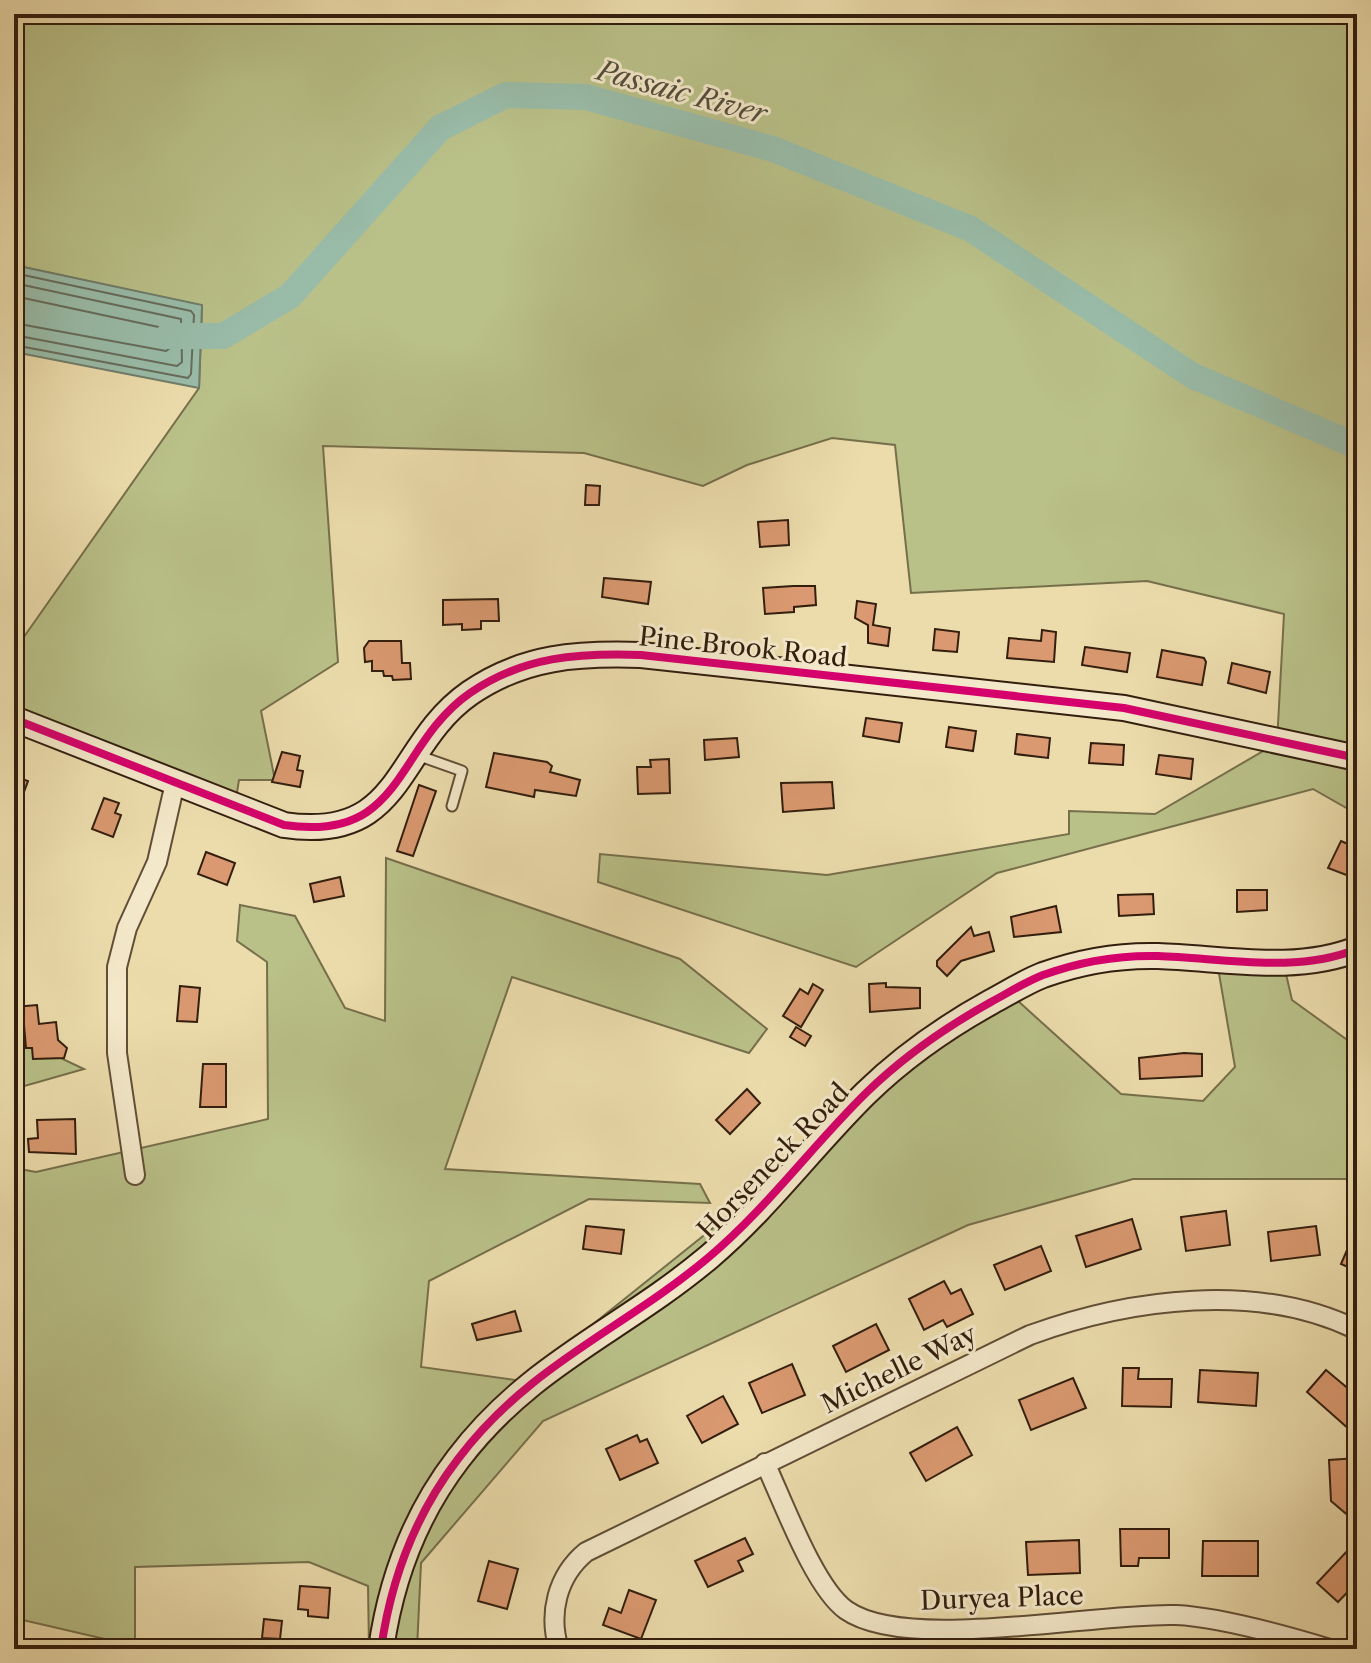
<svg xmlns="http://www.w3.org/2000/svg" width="1371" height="1663" font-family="'Libre Caslon Text',serif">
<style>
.green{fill:#b9c088;stroke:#766f4b;stroke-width:2}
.water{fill:#99bca9;stroke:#707d6b;stroke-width:2}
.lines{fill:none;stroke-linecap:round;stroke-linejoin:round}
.shore{stroke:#666d5c;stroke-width:2}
.river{stroke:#99bca9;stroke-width:26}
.building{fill:#da9970;stroke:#331e0e;stroke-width:2}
.lane-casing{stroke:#614e36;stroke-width:13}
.street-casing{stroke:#614e36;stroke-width:22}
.secondary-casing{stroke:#331e0e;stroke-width:28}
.lane{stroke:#f3e8c9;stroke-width:9}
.street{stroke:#f3e8c9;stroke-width:18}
.secondary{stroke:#f3e8c9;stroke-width:24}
.cycleway-casing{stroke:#f3e8c9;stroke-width:13}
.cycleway{stroke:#d6006c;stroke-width:8}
.labels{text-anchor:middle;stroke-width:6;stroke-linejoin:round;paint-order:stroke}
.street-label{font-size:26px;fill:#331e0e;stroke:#f3e8c9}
.water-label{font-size:28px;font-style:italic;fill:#524d3c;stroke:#f3e8c9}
</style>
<rect width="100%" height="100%" fill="#ecdcac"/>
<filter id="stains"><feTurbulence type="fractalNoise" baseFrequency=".0025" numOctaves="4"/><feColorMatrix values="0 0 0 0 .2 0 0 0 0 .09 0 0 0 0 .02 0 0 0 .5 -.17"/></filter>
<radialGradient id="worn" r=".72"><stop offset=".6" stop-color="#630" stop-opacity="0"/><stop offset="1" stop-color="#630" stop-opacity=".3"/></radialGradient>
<!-- green -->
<g class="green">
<polygon points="14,14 1357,14 1357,814 1313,789 997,873 856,967 598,882 600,854 827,875 1069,834 1069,811 1155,814 1277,743 1284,614 1147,581 911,593 895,445 832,438 747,465 703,486 584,453 323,446 338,662 261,711 275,780 239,780 235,805 14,716 14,651 199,388 202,306 14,265"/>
<polygon points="386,858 680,959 767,1029 749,1053 512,977 445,1169 700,1184 710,1203 589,1199 429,1281 421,1367 522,1381 1008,992 1121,1094 1203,1101 1235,1067 1216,956 1283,961 1292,1000 1357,1047 1357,1179 1133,1179 968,1225 543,1421 421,1563 417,1649 369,1649 368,1586 309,1562 135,1567 135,1646 14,1618 14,1168 36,1172 268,1119 267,962 237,941 240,905 295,916 345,1008 385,1021"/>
<polygon points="14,1036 84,1069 14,1089"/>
</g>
<!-- water -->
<polygon class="water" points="14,265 202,305 199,388 14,352"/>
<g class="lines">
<!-- shore -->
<g class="shore">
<polyline points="14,273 191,311 194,315 191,374 188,378 14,345"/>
<polyline points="14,283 181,319 182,362 177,366 14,335"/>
<polyline points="14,296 168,329 170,348 166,351 14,323"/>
</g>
<!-- river -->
<polyline class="river" points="168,336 223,336 290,296 440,128 506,95 586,97 773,149 971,229 1193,376 1357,446"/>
</g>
<!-- building -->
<g class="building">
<polygon points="586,485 600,486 599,505 585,505"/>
<polygon points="788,520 789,545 760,547 758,522"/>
<polygon points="604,578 651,582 648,604 602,597"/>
<polygon points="793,586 815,586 816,605 794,607 794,612 765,614 763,588"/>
<polygon points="498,599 499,621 481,621 481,629 462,630 462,624 443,625 443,600"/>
<polygon points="857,601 876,604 873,625 890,628 888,646 868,643 868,625 855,618"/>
<polygon points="935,629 959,632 957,652 933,650"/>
<polygon points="1042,630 1056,632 1054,662 1007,658 1009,638 1041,641"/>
<polygon points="369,641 401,641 402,663 410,663 411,679 393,680 392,676 384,676 383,671 372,671 372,661 365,662 364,648"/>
<polygon points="1085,647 1130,653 1127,672 1082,665"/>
<polygon points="1162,650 1204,658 1206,662 1202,685 1157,677"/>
<polygon points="1232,663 1270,672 1266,693 1228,683"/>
<polygon points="866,718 902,723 899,742 863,736"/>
<polygon points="949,727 976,731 973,751 946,747"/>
<polygon points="1017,734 1050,738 1048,758 1015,754"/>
<polygon points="737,738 739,757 705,760 704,740"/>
<polygon points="1091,743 1124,745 1123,765 1089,763"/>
<polygon points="282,752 300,756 297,770 303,771 300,787 272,782"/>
<polygon points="494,753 547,762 552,766 550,772 580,780 576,796 535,790 534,797 486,787"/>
<polygon points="1159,755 1193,759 1191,779 1156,774"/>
<polygon points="669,759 670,793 638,794 637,767 651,767 650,760"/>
<polygon points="14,776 28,781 15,816 14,816"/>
<polygon points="832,782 834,808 783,812 781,783"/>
<polygon points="419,785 436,791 413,856 397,851"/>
<polygon points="104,798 119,803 115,813 121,815 113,837 92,829"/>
<polygon points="1341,841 1357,848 1357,879 1328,868"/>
<polygon points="206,852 235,863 227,885 198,874"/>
<polygon points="340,877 344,896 314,902 310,884"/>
<polygon points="1237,890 1267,890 1267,910 1237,912"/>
<polygon points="1153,894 1154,914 1119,916 1118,895"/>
<polygon points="1056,906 1061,932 1014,937 1011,917"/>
<polygon points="971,927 974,936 989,932 994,951 961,961 947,976 937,966 937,961"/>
<polygon points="886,983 886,987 920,988 920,1008 870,1012 869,984"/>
<polygon points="813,984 823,990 801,1027 783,1016 800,989 808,994"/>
<polygon points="180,986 200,988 197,1022 177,1021"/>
<polygon points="37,1005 39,1024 56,1022 58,1040 67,1048 64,1058 33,1059 32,1048 26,1048 24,1025 14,1026 14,1007"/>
<polygon points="796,1027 811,1036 805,1046 790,1037"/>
<polygon points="1184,1053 1202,1054 1202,1076 1140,1079 1139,1058"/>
<polygon points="203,1064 226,1064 226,1107 200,1107"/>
<polygon points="747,1089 760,1103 730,1134 716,1120"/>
<polygon points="75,1119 76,1154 29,1152 28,1139 38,1138 37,1120"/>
<polygon points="1226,1211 1230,1245 1186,1251 1181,1217"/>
<polygon points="1132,1219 1141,1249 1086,1267 1076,1236"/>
<polygon points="586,1226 624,1230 621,1254 583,1249"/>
<polygon points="1316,1226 1320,1255 1271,1261 1268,1232"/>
<polygon points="1357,1227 1357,1271 1341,1264"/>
<polygon points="1041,1246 1051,1271 1005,1290 994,1265"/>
<polygon points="944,1281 951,1294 961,1289 973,1314 947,1327 943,1320 924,1330 909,1299"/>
<polygon points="515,1311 521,1331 477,1340 472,1324"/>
<polygon points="876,1324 889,1350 846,1372 833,1346"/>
<polygon points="792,1364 805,1395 762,1413 749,1383"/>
<polygon points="1123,1368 1139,1368 1138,1379 1172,1379 1171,1407 1122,1406"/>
<polygon points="1200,1370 1258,1373 1256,1406 1198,1402"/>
<polygon points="1326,1370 1357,1396 1357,1422 1350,1430 1307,1392"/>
<polygon points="1073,1378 1086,1408 1031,1430 1019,1400"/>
<polygon points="723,1396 738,1424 702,1443 687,1416"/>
<polygon points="957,1427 972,1455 926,1481 910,1453"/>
<polygon points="637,1435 640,1442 647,1439 658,1463 620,1480 606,1449"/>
<polygon points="1357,1458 1357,1523 1331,1501 1329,1460"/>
<polygon points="1120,1529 1169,1529 1169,1558 1139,1558 1138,1566 1121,1566"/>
<polygon points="745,1538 753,1554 738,1561 743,1571 708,1587 695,1561"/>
<polygon points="1079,1540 1080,1573 1028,1575 1026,1542"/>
<polygon points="1203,1541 1258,1541 1258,1576 1202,1576"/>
<polygon points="1351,1547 1357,1553 1357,1582 1338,1602 1317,1583"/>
<polygon points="489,1561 518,1569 507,1609 478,1601"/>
<polygon points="300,1586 330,1588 328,1618 308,1616 308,1610 298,1609"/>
<polygon points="629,1590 656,1600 641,1639 603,1625 609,1608 621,1613"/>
<polygon points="264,1619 282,1621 280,1639 262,1638"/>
</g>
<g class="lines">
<defs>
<polyline id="lane" points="417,755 462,771 452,806"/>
<g id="street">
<polyline points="135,1175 117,1053 117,967 127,928 157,862 175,783"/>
<path d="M765 1463C783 1501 814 1587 846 1610 907 1653 1097 1612 1176 1615 1220 1617 1287 1636 1330 1649"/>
<path d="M559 1649C548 1614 557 1576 586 1552L1030 1335C1129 1299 1258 1281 1357 1330"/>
</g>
<g id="secondary">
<path d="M14 719 284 825C405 843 394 746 470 693 524 656 578 653 641 655L1124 708 1357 758"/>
<path d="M381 1649C391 1579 415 1515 458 1459 531 1363 621 1331 709 1257 767 1208 812 1146 866 1093 903 1057 946 1027 991 1002 1008 993 1025 982 1043 975 1079 962 1119 955 1158 956 1222 958 1296 974 1357 949"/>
</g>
</defs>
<!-- lane casing -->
<use href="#lane" class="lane-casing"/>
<!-- street casing -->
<use href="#street" class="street-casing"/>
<!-- secondary casing -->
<use href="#secondary" class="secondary-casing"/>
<!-- lane -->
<use href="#lane" class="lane"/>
<!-- street -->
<use href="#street" class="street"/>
<!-- secondary -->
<use href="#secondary" class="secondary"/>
<defs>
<g id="cycleway">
<path d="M14 719 284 825C405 843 394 746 470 693 524 656 578 653 641 655L1124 708 1357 758"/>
<path d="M381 1649C391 1579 415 1515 458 1459 531 1363 621 1331 709 1257 767 1208 812 1146 866 1093 903 1057 946 1027 991 1002 1008 993 1025 982 1043 975 1079 962 1119 955 1158 956 1222 958 1296 974 1357 949"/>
</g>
</defs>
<!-- cycleway casing -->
<use href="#cycleway" class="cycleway-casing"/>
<!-- cycleway -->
<use href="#cycleway" class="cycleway"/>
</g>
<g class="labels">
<!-- street labels -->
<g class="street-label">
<text transform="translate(743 647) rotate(6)" y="9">Pine Brook Road</text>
<text transform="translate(773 1161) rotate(-46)" y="9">Horseneck Road</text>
<text transform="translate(899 1369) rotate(-26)" y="9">Michelle Way</text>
<text transform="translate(1002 1598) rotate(-2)" y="9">Duryea Place</text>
</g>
<!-- water labels -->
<g class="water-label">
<text transform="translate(682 92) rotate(15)" y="10">Passaic River</text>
</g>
</g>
<!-- margin -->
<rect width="1371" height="1663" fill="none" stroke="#ecdcac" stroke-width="48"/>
<rect x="16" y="16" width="1339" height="1631" fill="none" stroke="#331e0e" stroke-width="4"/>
<rect x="24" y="24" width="1323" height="1615" fill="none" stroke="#331e0e" stroke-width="2"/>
<rect width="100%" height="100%" filter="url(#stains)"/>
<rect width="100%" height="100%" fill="url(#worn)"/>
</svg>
